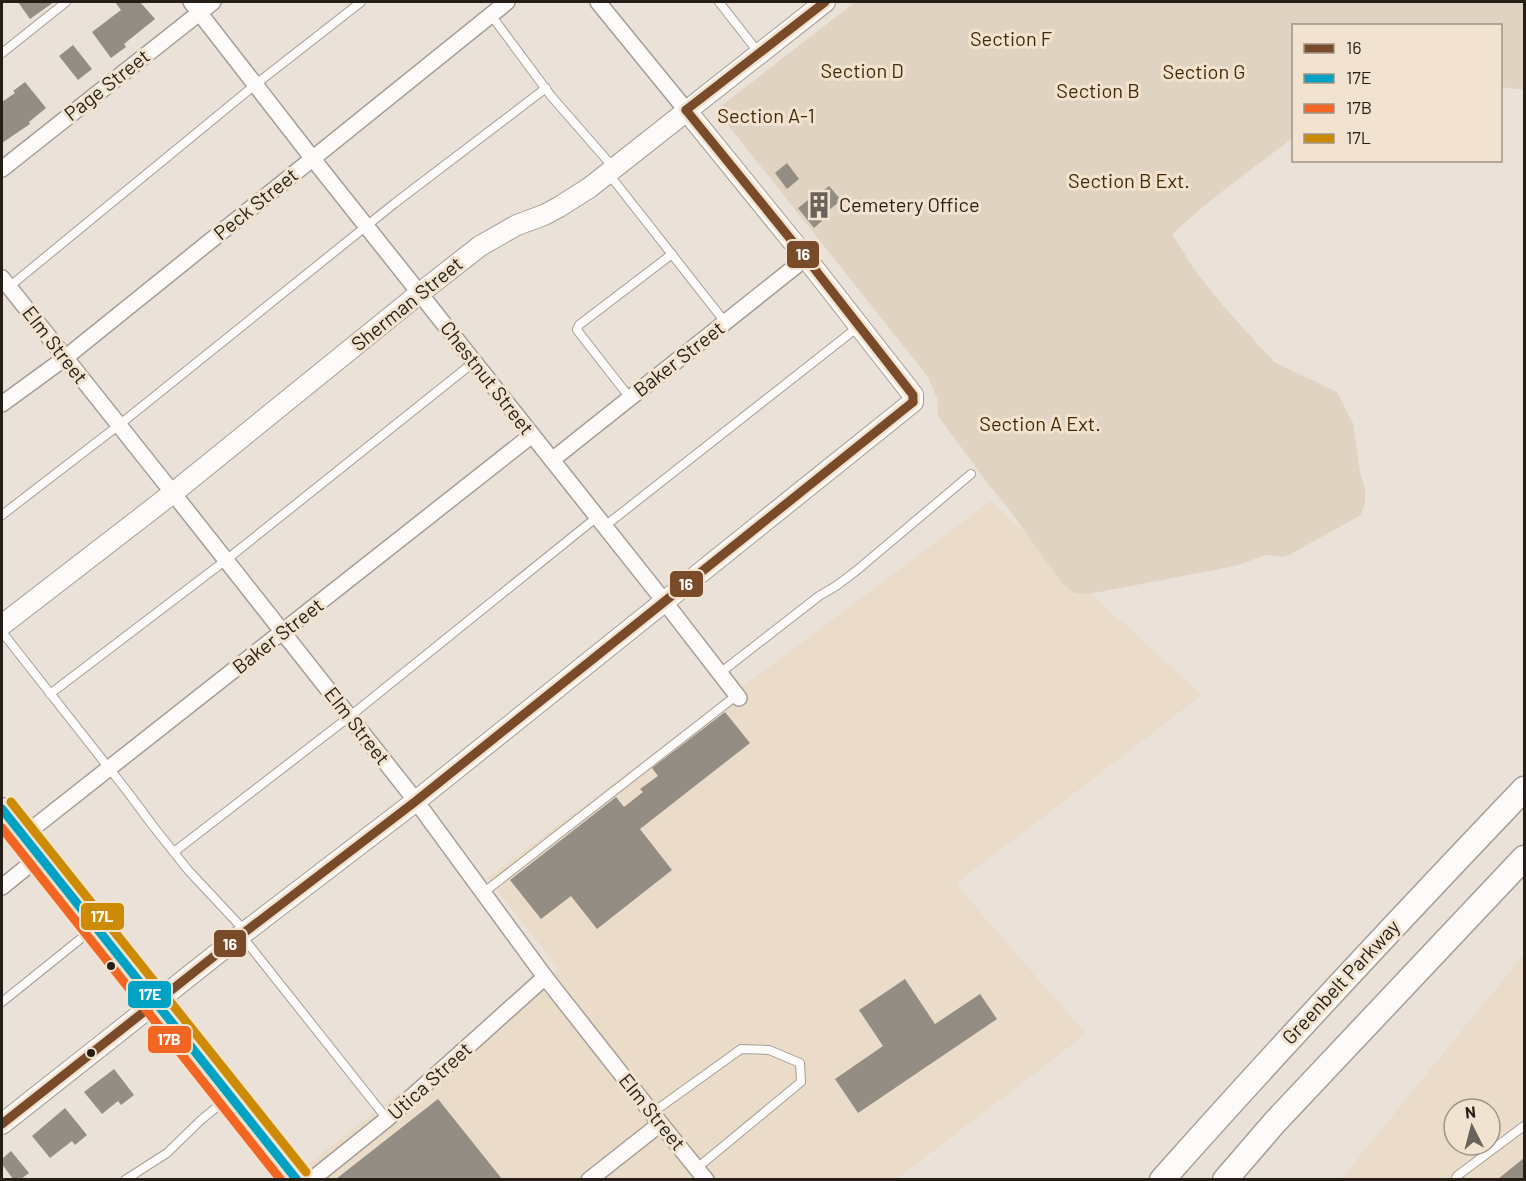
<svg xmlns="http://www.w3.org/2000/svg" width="1526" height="1181" font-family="Barlow,sans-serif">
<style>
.built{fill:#ebdcca;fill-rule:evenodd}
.green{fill:#e1d3c1}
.building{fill:#948d83}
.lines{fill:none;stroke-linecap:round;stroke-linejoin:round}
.service-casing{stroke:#a49e96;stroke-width:10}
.minor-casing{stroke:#a49e96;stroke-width:18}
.tertiary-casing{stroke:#a49e96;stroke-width:22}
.secondary-casing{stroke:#a49e96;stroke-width:24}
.primary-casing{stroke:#a49e96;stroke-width:27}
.service{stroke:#fcfbf9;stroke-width:8}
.minor{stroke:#fcfbf9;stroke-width:15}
.tertiary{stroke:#fcfbf9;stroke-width:20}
.secondary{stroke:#fcfbf9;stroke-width:21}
.primary{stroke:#fcfbf9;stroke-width:24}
.bus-1-casing{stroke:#f2e3d0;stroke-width:14}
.bus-2-casing{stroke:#f2e3d0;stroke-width:14}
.bus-3-casing{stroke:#f2e3d0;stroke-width:14}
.bus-4-casing{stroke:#f2e3d0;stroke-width:14}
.bus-1{stroke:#7a4b2a;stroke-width:9}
.bus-2{stroke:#02a2c5;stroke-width:9}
.bus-3{stroke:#f26522;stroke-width:9}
.bus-4{stroke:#cd8b05;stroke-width:9}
.bus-dot{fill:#241e17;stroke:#f2e3d0;stroke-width:2}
.labels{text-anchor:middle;stroke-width:6;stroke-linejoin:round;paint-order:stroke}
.park-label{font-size:20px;fill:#442b07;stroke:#f2e3d0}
.street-label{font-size:20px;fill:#241e17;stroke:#f2e3d0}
.poi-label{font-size:20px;fill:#241e17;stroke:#f2e3d0;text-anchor:start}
.line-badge{stroke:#f2e3d0;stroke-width:2}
.badge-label{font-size:16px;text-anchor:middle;font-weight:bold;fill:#fff}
</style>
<rect width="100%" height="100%" fill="#eae2d8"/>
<!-- built -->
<g class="built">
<polygon points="990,501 1202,695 956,884 1086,1034 897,1179 287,1180 559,969 487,878"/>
<path d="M1524 954V1179H1341ZM1454 1109H1490V1145H1454Z"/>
</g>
<!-- green -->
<path class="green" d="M855 2H1524V90L1501 87 1500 26H1294L1293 138C1252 169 1210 199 1172 234L1196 272 1226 309 1274 362 1337 392 1353 423 1360 472 1365 489V502L1361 515 1289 555 1283 557 1265 555 1239 565 1220 569 1089 594 1075 593 1062 583 1011 512 989 485 938 416 937 398 928 377 716 110Z"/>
<!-- building -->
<g class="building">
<polygon points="18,2 54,2 30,19"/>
<polygon points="115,2 140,2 155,19 124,44 126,47 111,58 92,32 121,10"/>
<polygon points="73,45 92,69 78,80 59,56"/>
<polygon points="25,82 46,108 29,122 30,124 2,143 2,102 15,93 13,91"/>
<polygon points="787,163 799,179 787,189 775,173"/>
<polygon points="829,186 841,200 820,218 822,221 814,228 798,208 812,197 814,198"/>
<polygon points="725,712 750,743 640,829 672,870 597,929 571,896 541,919 510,880 616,797 624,807 643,792 640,789 658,776 652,768"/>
<polygon points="905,979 935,1024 980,994 997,1019 858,1113 835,1079 883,1046 859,1010"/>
<polygon points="114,1069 134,1095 121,1105 118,1101 102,1114 84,1092"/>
<polygon points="438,1099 502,1179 336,1179"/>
<polygon points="65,1108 87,1135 75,1145 72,1141 50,1158 32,1136"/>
<polygon points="11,1151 29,1173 21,1179 13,1179 2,1164 2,1159"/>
<polygon points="1524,1158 1524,1179 1498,1179"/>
</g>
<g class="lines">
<defs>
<g id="service">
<polyline points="719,2 758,52"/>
<polyline points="491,15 551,96 613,167"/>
<polyline points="2,53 66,2"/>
<polyline points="608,173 725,322"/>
<polyline points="9,287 256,84 361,2"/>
<polyline points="630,398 577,330 579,325 672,254"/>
<polyline points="2,515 119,425 395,203 546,88"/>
<polyline points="605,526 858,327"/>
<polyline points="2,632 127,791 153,826 188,870 245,931"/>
<polyline points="720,673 819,596 836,586 856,571 971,474"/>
<polyline points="50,694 226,560 474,362"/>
<polyline points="174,852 349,717 597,517"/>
<polyline points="483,893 737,695"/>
<polyline points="241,935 387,1119"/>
<polyline points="2,1002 94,928"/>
<polyline points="652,1113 741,1049 769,1050 800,1063 801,1082 697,1168"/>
<polyline points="125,1180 167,1153 201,1120 229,1097"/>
<polyline points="1455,1180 1457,1176 1524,1126"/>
</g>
<g id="minor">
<polyline points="191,2 313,159 664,601 739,698"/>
<polyline points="598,2 686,110"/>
<polyline points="2,169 213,2"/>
<polyline points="2,278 173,493 416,801 545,977 652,1113 706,1180"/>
<polyline points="2,404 65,358 507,2"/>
<polyline points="552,460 806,258"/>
<polyline points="23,836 532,435"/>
<polyline points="2,887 39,857"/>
<polyline points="311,1180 387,1119 545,977"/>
<polyline points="589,1180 660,1124"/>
</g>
<g id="tertiary">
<polyline points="2,625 173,493 420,293 480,246 517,225 544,215 559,207 589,188 825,2"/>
<polyline points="2,1124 241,935 416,801 913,402 913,395 806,258 686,110"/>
</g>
<polyline id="secondary" points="2,809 155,1003 297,1180"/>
<g id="primary">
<path d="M1162 1180C1280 1047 1402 917 1524 789"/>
<polyline points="1225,1180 1275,1122 1524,858"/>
</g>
</defs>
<!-- service casing -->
<use href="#service" class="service-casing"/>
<!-- minor casing -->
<use href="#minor" class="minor-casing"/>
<!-- tertiary casing -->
<use href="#tertiary" class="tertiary-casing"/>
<!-- secondary casing -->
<use href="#secondary" class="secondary-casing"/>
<!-- primary casing -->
<use href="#primary" class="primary-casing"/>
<!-- service -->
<use href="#service" class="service"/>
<!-- minor -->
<use href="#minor" class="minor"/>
<!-- tertiary -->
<use href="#tertiary" class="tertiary"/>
<!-- secondary -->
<use href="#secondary" class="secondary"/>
<!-- primary -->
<use href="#primary" class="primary"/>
<defs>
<g id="bus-1">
<polyline points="686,110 806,258 913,395 913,402"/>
<polyline points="686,110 825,2"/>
<polyline points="2,1124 241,935 416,801 913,402"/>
</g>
<polyline id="bus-2" points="2,809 297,1180"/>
<polyline id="bus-3" points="2,828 281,1180"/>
<polyline id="bus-4" points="11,802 306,1172"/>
</defs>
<!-- bus-1 casing -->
<use href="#bus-1" class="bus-1-casing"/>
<!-- bus-2 casing -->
<use href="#bus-2" class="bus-2-casing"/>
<!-- bus-3 casing -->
<use href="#bus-3" class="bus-3-casing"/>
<!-- bus-4 casing -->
<use href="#bus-4" class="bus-4-casing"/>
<!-- bus-1 -->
<use href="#bus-1" class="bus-1"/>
<!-- bus-2 -->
<use href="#bus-2" class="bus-2"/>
<!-- bus-3 -->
<use href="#bus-3" class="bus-3"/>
<!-- bus-4 -->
<use href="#bus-4" class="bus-4"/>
</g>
<!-- icons -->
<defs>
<symbol id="building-bare" viewBox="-9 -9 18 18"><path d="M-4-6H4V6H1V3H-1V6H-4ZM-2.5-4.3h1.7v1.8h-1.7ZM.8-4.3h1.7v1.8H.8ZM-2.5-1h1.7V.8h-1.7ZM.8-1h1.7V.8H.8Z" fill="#69635b" stroke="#f2e3d0" stroke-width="2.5" paint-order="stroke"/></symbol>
</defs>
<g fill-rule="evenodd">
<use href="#building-bare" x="800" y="186" width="38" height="38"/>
</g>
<!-- markers -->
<g class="bus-dot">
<circle cx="111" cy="966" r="5"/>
<circle cx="91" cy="1053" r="5"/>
</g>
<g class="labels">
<!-- park labels -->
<g class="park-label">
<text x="1011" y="46">Section F</text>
<text x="862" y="78">Section D</text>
<text x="1204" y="79">Section G</text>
<text x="1098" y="98">Section B</text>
<text x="766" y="123">Section A-1</text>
<text x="1129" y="188">Section B Ext.</text>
<text x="1040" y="431">Section A Ext.</text>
</g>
<!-- street labels -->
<g class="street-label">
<text transform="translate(107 85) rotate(-38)" y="7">Page Street</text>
<text transform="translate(256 204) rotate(-39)" y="7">Peck Street</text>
<text transform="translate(407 304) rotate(-39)" y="7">Sherman Street</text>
<text transform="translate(55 345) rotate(52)" y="7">Elm Street</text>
<text transform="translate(679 359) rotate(-38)" y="7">Baker Street</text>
<text transform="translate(487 378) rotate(52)" y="7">Chestnut Street</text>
<text transform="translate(278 636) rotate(-38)" y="7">Baker Street</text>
<text transform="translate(357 726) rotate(52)" y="7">Elm Street</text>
<text transform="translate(1341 982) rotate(-47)" y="7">Greenbelt Parkway</text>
<text transform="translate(430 1081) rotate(-42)" y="7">Utica Street</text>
<text transform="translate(652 1112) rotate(51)" y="7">Elm Street</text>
</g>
<!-- poi labels -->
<g class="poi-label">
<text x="839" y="212">Cemetery Office</text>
</g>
</g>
<g class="line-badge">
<rect x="786" y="240" width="34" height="29" rx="6" fill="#7a4b2a"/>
<rect x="669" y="570" width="35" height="28" rx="6" fill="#7a4b2a"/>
<rect x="80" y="902" width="45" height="29" rx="6" fill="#cd8b05"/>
<rect x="213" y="929" width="34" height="29" rx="6" fill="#7a4b2a"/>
<rect x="127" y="980" width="45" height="29" rx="6" fill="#02a2c5"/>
<rect x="147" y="1025" width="45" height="29" rx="6" fill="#f26522"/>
</g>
<g class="badge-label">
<text x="803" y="260">16</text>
<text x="686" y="590">16</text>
<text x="102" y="922">17L</text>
<text x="230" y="950">16</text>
<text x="150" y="1000">17E</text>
<text x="169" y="1045">17B</text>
</g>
<!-- border -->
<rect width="1526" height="1181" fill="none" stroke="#241e17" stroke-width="6"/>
<!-- legend -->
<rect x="1292" y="24" width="210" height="138" fill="#f2e3d0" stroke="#a09486" stroke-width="1.5"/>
<rect x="1304" y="44" width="30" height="9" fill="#7a4b2a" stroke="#a09486" stroke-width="1.5"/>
<text x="1346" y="54" font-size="18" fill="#241e17">16</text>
<rect x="1304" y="74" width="30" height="9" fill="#02a2c5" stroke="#a09486" stroke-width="1.5"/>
<text x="1346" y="84" font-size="18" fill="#241e17">17E</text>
<rect x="1304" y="104" width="30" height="9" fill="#f26522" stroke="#a09486" stroke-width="1.5"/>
<text x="1346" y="114" font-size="18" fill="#241e17">17B</text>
<rect x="1304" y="134" width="30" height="9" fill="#cd8b05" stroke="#a09486" stroke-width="1.5"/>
<text x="1346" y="144" font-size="18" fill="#241e17">17L</text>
<!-- north arrow -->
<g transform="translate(1472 1127) rotate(354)"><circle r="28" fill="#f2e3d0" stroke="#a09486" stroke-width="1.5"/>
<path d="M0-4.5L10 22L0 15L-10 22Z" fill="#69635b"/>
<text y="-9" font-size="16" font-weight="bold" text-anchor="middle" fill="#241e17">N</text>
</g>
</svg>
